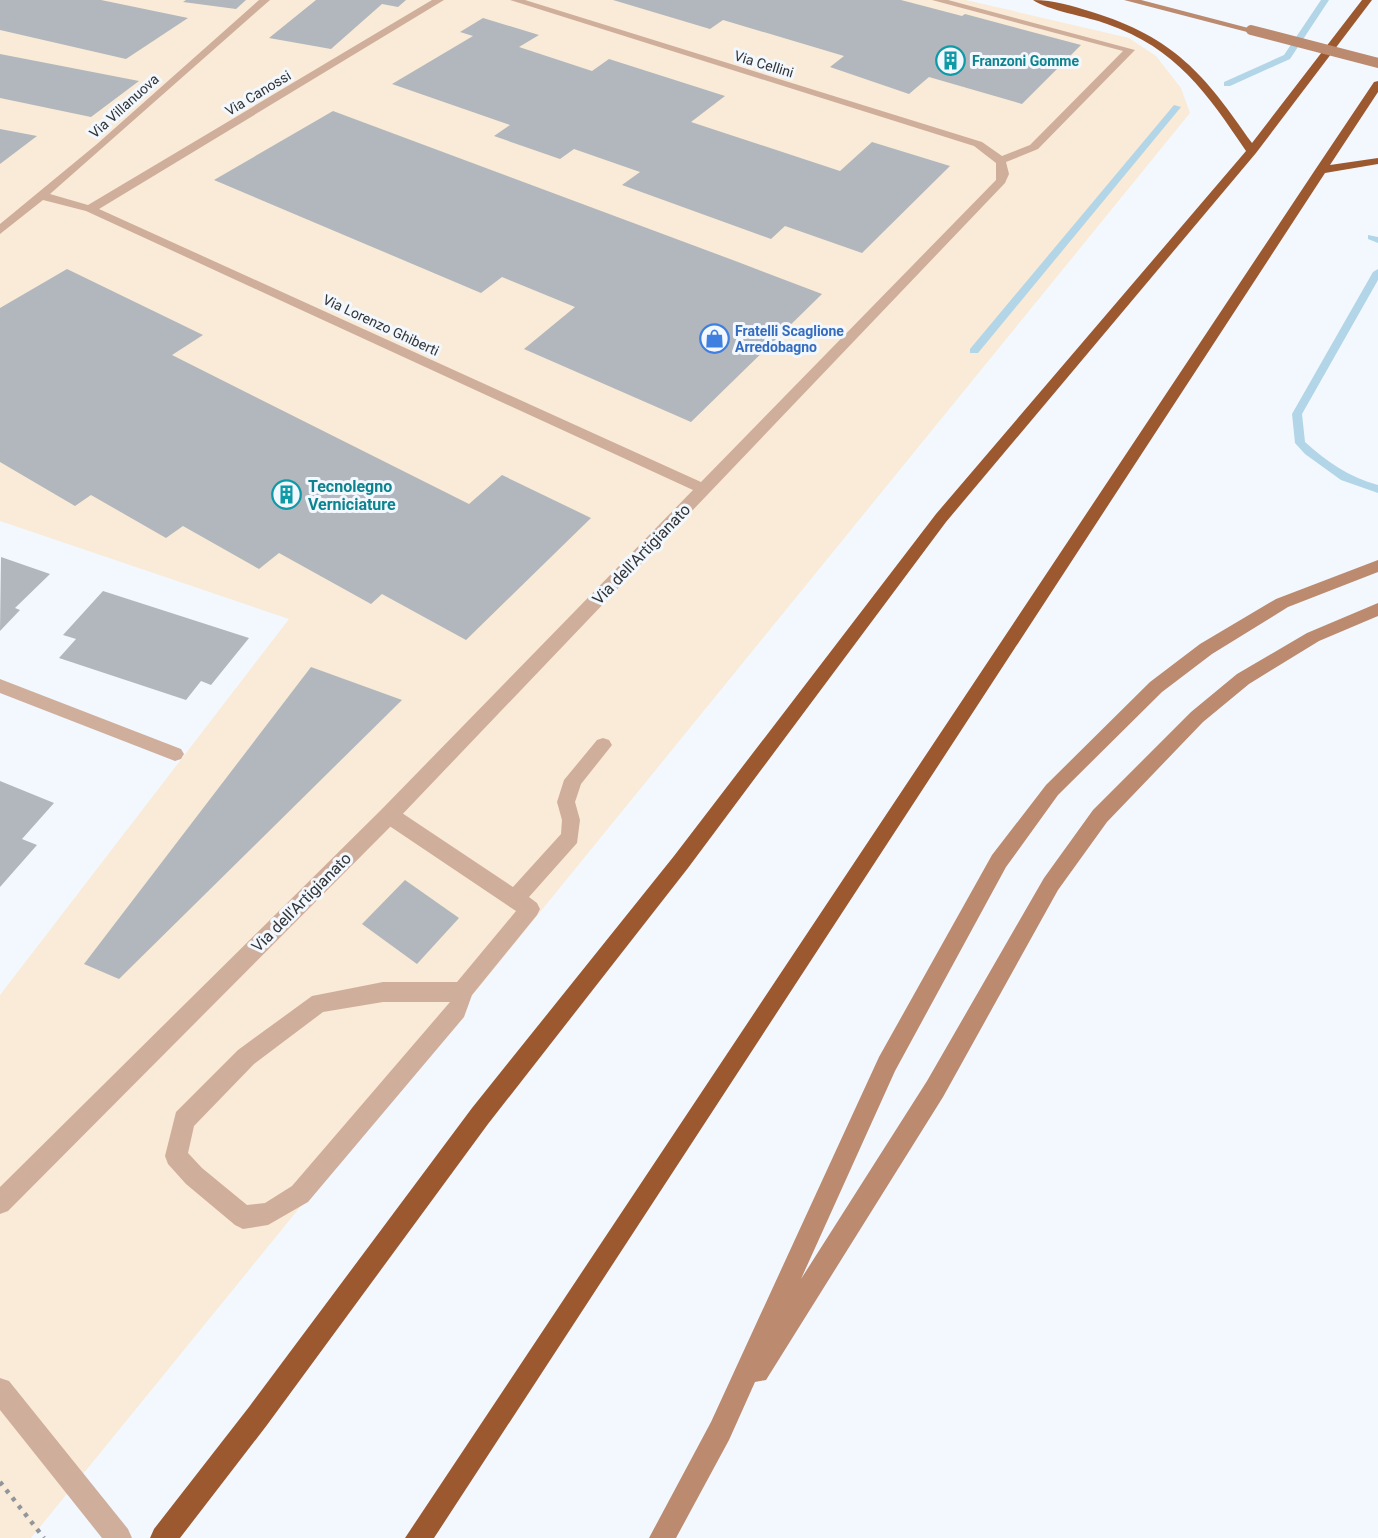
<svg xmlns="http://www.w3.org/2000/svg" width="1378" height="1538" font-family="Roboto,sans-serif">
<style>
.industrial{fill:#f9ebd7}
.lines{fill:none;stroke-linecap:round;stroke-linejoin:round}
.stream{fill:#b2d5e7;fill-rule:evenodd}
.building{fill:#b1b7bc}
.path{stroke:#92969a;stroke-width:4.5;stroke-dasharray:4 6;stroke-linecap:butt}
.lane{fill:#d0ae9c;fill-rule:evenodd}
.street{fill:#d0ae9c;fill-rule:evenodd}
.secondary{fill:#bb8a6f;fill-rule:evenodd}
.highway{fill:#9c5930;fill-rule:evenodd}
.secondary-bridge{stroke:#bb8a6f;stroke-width:10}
.labels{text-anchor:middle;stroke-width:6;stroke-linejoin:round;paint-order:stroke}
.far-culture-label{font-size:14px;font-weight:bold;fill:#0d838f;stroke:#f2f8fe;text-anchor:start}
.far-street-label{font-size:14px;fill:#323436;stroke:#f2f8fe}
.far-shop-label{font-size:14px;font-weight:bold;fill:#366cbe;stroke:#f2f8fe;text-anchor:start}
.culture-label{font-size:16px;font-weight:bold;fill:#0d838f;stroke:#f2f8fe;text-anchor:start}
.street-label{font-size:16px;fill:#323436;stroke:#f2f8fe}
</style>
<rect width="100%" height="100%" fill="#f2f8fe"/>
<!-- industrial -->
<polygon class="industrial" points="0,0 966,0 1129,38 1156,56 1181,88 1190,113 31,1538 0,1538 0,995 289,619 0,521"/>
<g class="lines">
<!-- stream -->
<g class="stream">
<polygon points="1321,0 1329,0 1290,59 1230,86 1224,86 1224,82 1284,55"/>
<polygon points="1174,105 1181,107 978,353 970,353 970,349"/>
<polygon points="1368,235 1378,237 1378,243 1368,239"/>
<path d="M1378 269V280L1302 414 1305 442C1327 462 1349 477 1378 485V493L1341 480 1305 454 1295 443 1292 414 1373 272Z"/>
</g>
</g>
<!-- building -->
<g class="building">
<polygon points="0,0 101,0 188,18 126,59 0,30"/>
<polygon points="186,0 246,0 236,9 183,2"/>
<polygon points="316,0 406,0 398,7 382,4 331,49 269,38"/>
<polygon points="613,0 901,0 962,16 965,14 1081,45 1022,104 929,77 909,94 830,67 844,56 723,20 710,29"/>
<polygon points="483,18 539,35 519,47 592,71 609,59 725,96 691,122 840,171 872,142 950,166 862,253 785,226 771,239 622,185 640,172 574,149 560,159 494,136 510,125 392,84 473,36 460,32"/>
<polygon points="0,54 139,81 91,117 0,98"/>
<polygon points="333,111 738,262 822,294 691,422 524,349 575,307 502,277 481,293 214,180"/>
<polygon points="0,129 37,136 0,164"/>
<polygon points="67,269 203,335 172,355 469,504 502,475 591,518 466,640 382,594 371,604 279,553 259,569 183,526 166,538 91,495 75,506 0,462 0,308"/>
<polygon points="1,557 50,574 15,608 20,610 0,631"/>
<polygon points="103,591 249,638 211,685 201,681 186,700 59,658 76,639 63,635"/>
<polygon points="311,667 402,700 119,979 84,964"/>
<polygon points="0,781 54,803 22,839 37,845 0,887"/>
<polygon points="405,880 459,918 417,964 362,924"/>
</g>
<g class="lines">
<!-- path -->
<polyline class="path" points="0,1482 44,1538"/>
<!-- lane -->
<path class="lane" d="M603 738 609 740 612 745 581 784 575 802 580 820 577 843 529 897 537 903 540 909 537 915 472 995 464 1017 308 1202 268 1225 243 1229 235 1225 186 1184 168 1164 165 1156 176 1112 238 1050 312 996 383 982H457L516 911 382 821 380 815 382 809 389 807 396 809 513 887 561 834 562 820 557 802 564 780 597 740ZM383 1002H450L292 1186 265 1203 247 1205 202 1168 188 1153 194 1126 254 1064 323 1012Z"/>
<!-- street -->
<g class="street">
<polygon points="259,0 270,0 50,194 88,205 432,0 444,0 99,209 701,482 996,180 996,163 974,146 510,0 525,0 982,142 1002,156 1030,145 1123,51 932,0 948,0 1135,50 1038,149 1006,162 1009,174 1005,183 396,821 8,1211 0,1214 0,1187 382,809 693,490 86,211 43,200 0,234 0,224 97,144"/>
<polygon points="0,679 181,749 184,754 181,759 175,761 0,693"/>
<polygon points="0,1378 9,1381 128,1529 132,1538 102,1538 0,1410"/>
</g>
<!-- secondary -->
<g class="secondary">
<polygon points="1124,0 1141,0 1256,30 1251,33"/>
<polygon points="1378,560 1378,572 1288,607 1212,654 1162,692 1058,795 1006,867 895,1071 801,1279 927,1081 1044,878 1093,810 1191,712 1237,674 1307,633 1378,603 1378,616 1319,641 1249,684 1203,722 1107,822 1058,890 943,1097 766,1380 755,1382 729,1440 676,1538 649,1538 711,1422 879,1057 992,855 1046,785 1150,682 1200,644 1276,599"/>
</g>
<!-- highway -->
<g class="highway">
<path d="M1033 0C1054 0 1072 6 1092 12 1175 38 1204 74 1252 143L1362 0H1372L1256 153 946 522 688 868 488 1124 267 1425 180 1538H150L154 1529 249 1407 472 1108 674 856 936 514 1246 151C1207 93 1176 48 1107 24 1089 17 1046 10 1033 0Z"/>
<polygon points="1378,81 1378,92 1330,165 1378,158 1378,164 1325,173 434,1538 405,1538 1315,170 1374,82"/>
</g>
<!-- secondary-bridge -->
<polyline class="secondary-bridge" points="1251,30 1378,63"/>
</g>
<!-- icons -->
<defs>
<symbol id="building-ring" viewBox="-11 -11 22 22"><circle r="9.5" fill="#f2f8fe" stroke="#0f9aa8" stroke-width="1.5"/><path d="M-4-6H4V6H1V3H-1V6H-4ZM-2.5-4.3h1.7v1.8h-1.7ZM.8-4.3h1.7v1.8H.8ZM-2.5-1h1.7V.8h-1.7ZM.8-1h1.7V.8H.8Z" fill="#0f9aa8"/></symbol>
<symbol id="shop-ring" viewBox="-11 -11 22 22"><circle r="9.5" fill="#f2f8fe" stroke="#3f7fe0" stroke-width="1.5"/><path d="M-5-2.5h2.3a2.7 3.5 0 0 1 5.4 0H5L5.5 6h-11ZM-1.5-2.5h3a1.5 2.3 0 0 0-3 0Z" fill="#3f7fe0"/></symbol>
</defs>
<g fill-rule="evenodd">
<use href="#building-ring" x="934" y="44" width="33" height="33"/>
<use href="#shop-ring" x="698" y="322" width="33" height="33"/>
<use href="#building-ring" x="270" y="478" width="33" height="33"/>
</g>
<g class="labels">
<!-- far-culture labels -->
<g class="far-culture-label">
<text x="972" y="66">Franzoni Gomme</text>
</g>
<!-- far-street labels -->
<g class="far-street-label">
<text transform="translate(764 64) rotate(17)" y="5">Via Cellini</text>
<text transform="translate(258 93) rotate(-31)" y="5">Via Canossi</text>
<text transform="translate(124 106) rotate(-42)" y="5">Via Villanuova</text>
<text transform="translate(381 325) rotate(25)" y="5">Via Lorenzo Ghiberti</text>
</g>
<!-- far-shop labels -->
<g class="far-shop-label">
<text x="735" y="336">Fratelli Scaglione<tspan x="735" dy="16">Arredobagno</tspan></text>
</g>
<!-- culture labels -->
<g class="culture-label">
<text x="308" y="492">Tecnolegno<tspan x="308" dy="18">Verniciature</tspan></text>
</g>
<!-- street labels -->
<g class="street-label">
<text transform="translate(641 554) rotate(-46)" y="6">Via dell'Artigianato</text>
<text transform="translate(301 902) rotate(-45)" y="6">Via dell'Artigianato</text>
</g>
</g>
</svg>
